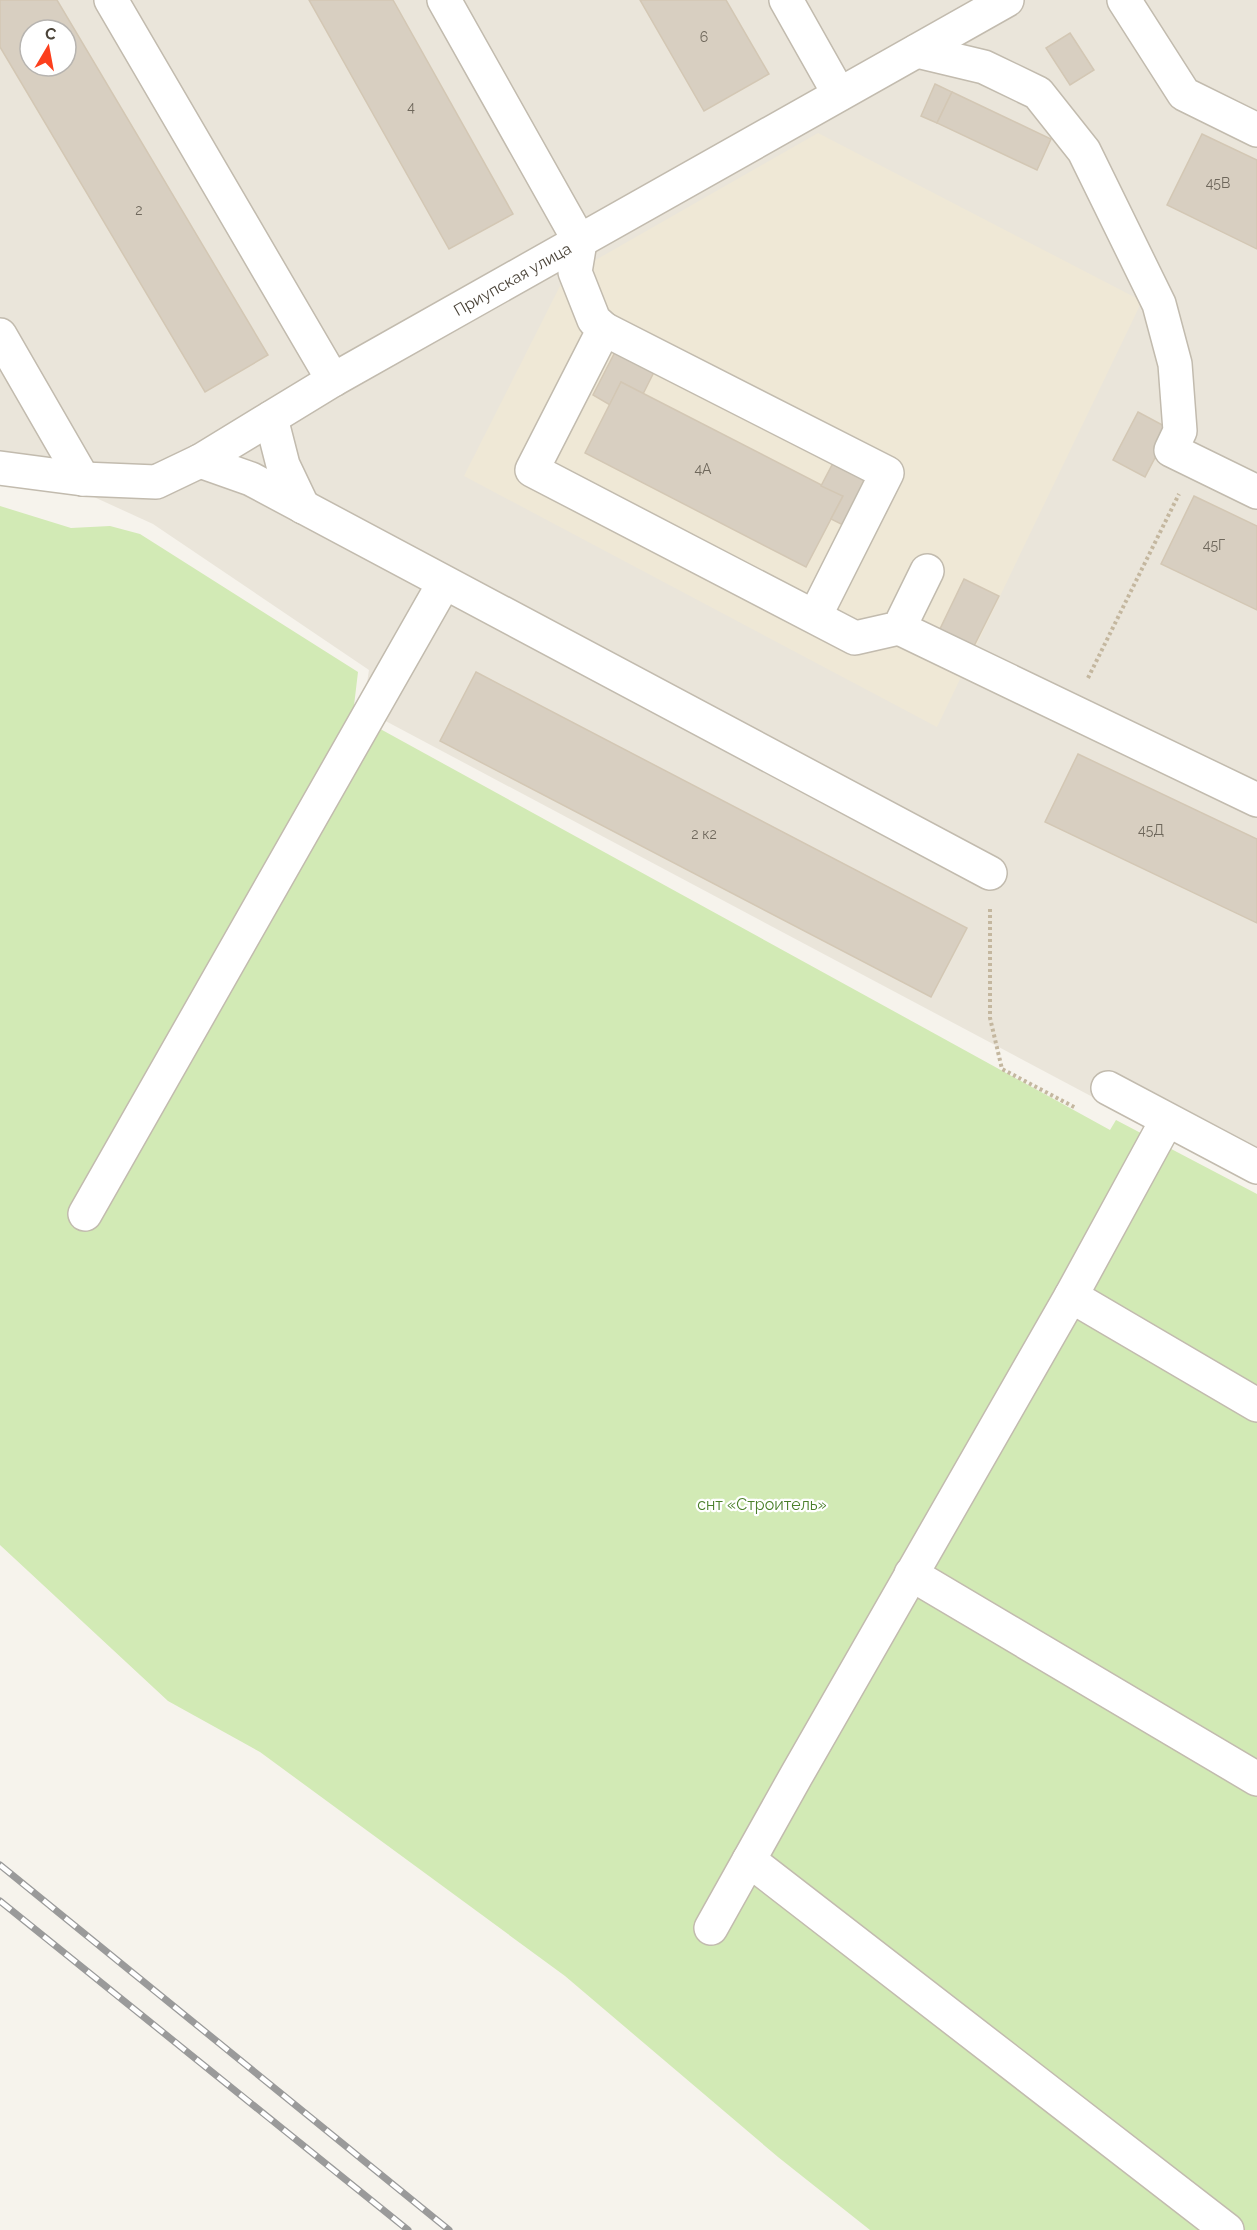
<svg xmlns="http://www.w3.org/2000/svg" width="1257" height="2230" font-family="Raleway,sans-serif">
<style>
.residential{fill:#eae5da;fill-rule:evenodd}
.education{fill:#efe8d6}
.green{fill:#d2eab5}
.building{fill:#d8cfc1;stroke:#d3c7b4;stroke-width:1.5;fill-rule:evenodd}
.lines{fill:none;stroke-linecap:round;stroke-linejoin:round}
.minor-casing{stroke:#c2bbae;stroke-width:36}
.path{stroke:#c4b79f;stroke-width:4;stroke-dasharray:3 3;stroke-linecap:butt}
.minor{stroke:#fff;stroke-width:33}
.rail-casing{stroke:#9a9a9a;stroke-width:7}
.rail{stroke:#fff;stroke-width:4.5;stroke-dasharray:14;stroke-linecap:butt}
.labels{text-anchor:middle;stroke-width:4.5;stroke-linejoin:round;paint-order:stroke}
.number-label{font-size:14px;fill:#6e675b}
.street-label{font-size:16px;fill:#4b4439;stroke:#fff}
.park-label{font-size:16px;fill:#4a7f2a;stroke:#fff}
</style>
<rect width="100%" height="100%" fill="#f6f3ec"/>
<!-- residential -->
<path class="residential" d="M0 0H1257V1182L1119 1111 363 709 369 670 153 524 0 454ZM30 30H66V66H30Z"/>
<!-- education -->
<polygon class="education" points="818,133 1142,301 937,727 464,476 564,278"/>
<!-- green -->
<polygon class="green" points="0,506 71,528 110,526 140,534 358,672 353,714 1110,1130 1116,1120 1257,1194 1257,2230 870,2230 778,2157 565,1976 260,1752 168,1701 0,1545"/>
<!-- building -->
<g class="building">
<path d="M0 0H57L268 355 205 392 0 47ZM30 30H66V66H30Z"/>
<polygon points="309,0 393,0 513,214 449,249"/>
<polygon points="640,0 726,0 769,74 704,111"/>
<polygon points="1070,33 1094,70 1070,85 1046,48"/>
<polygon points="935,84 952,92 937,123 921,116"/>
<polygon points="952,92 1051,139 1037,170 937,123"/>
<polygon points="1202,134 1257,160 1257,249 1167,205"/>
<polygon points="616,350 655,370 643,394 621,382 610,405 593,395"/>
<polygon points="621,382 843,496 806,567 585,453"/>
<polygon points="1138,412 1170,429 1145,477 1113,460"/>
<polygon points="833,463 873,482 849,528 831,519 843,496 821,486"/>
<polygon points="1194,496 1257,526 1257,610 1161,564"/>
<polygon points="964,579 999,596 973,648 939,631"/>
<polygon points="476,672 967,928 931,997 440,741"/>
<polygon points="1078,754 1257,839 1257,923 1045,822"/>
</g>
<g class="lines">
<defs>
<g id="minor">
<polyline points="111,0 333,380"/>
<polyline points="444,0 580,242 575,272 594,320 604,329 532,470 855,638 899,628 927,571"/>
<polyline points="786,0 839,94"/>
<polyline points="1124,0 1184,94 1257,130"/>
<polyline points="917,51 984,67 1038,93 1084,151 1159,304 1175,364 1180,431 1171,450 1257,492"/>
<polyline points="604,329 887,473 815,616"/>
<polyline points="0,335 83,479"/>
<polyline points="271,418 283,465 303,507"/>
<polyline points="200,461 251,479 990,873"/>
<path id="s1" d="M0 468 83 479 156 482 200 461 333 380 1007 0"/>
<polyline points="899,628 1257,800"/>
<polyline points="1108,1088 1257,1167"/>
<polyline points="85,1214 444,583"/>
<polyline points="1071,1296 1257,1405"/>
<polyline points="911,1574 1257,1779"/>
<polyline points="749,1860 1227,2230"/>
<polyline points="711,1928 796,1776 1071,1296 1167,1120"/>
</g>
</defs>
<!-- minor casing -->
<use href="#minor" class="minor-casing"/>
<!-- path -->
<g class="path">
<polyline points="1088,678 1179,494"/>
<polyline points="990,909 990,1018 1002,1069 1076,1108"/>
</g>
<!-- minor -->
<use href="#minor" class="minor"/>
<defs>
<g id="rail">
<polyline points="0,1865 449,2230"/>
<polyline points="0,1901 408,2230"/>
</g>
</defs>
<!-- rail casing -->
<use href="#rail" class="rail-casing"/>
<!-- rail -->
<use href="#rail" class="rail"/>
</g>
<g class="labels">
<!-- number labels -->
<g class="number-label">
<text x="704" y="42">6</text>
<text x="411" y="112">4</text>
<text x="1218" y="188">45В</text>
<text x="139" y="215">2</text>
<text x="703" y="474">4А</text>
<text x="1214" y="550">45Г</text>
<text x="1151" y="835">45Д</text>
<text x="704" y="839">2 к2</text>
</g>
<!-- street labels -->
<g class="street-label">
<text dy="6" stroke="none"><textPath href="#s1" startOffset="567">Приупская улица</textPath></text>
</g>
<!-- park labels -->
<g class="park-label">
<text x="762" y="1510">снт «Строитель»</text>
</g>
</g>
<!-- north arrow -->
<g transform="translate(48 48) rotate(10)"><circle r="28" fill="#ffffff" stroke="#b7b4b0" stroke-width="1.5"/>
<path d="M0-4.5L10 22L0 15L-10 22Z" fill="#fc3f1d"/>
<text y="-9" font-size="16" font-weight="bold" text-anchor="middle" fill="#4b4439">С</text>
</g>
</svg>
